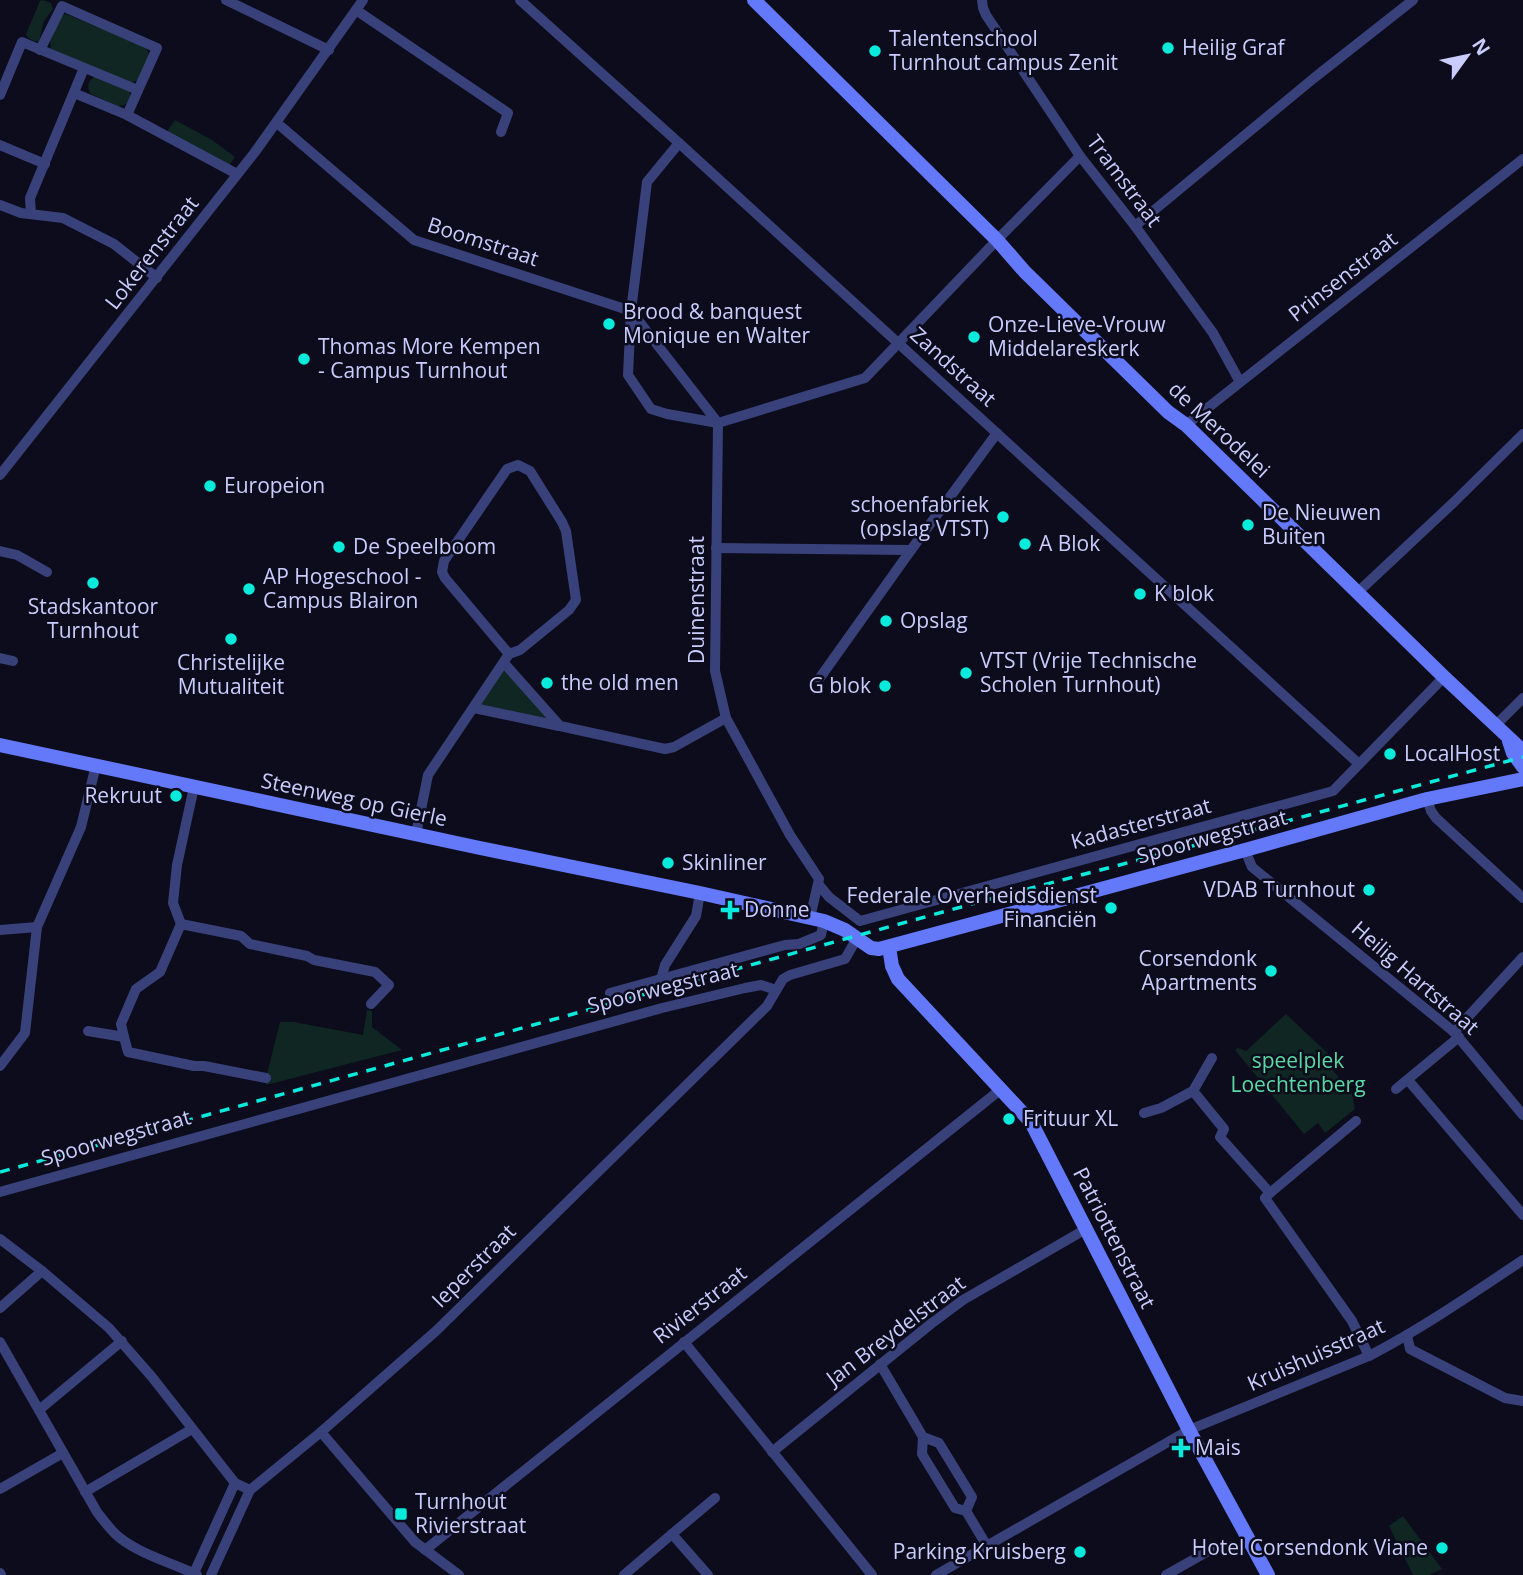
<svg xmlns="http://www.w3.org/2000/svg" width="1523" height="1575" font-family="'Open Sans',sans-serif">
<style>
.green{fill:#0f2622}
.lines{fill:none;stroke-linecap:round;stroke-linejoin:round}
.street{stroke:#39417a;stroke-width:10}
.secondary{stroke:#6479fa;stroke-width:14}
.rail{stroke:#08eadc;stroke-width:3.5;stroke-dasharray:10 9;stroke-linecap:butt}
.poi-dot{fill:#08eadc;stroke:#0c0c1c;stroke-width:2.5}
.labels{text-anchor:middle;stroke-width:5;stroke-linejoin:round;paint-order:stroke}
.poi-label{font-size:21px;fill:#c9ccfd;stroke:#0c0c1c;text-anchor:start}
.street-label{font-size:21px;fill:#c9ccfd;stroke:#0c0c1c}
.park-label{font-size:21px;fill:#59d9a4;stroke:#0c0c1c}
</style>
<rect width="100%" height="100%" fill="#0c0c1c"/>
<!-- green -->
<g class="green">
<path d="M43 0 51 3 53 9 44 21 39 41C34 42 28 39 26 34L40 1Z"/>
<polygon points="66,14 146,47 149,55 138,80 130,83 51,49 50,40 63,15"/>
<path d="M95 76 129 90C133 99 127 107 117 106L91 94C86 87 88 81 95 76Z"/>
<polygon points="175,120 212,140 235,157 228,167 166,133"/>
<polygon points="504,668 550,721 477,707"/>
<polygon points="367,1010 372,1011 372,1027 402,1050 266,1085 266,1078 280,1022 294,1022 363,1035"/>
<polygon points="1286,1014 1337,1062 1332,1069 1352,1094 1355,1109 1325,1133 1318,1123 1304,1134 1235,1050 1238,1048 1246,1051"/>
<polygon points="1403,1516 1442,1569 1429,1575 1413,1575 1389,1526"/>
</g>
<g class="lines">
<!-- street -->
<g class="street">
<polyline points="226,0 329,50"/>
<polyline points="520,0 679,143 1359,764"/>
<polyline points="982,0 983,8 986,15 1080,156 1135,226 1213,333 1240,382"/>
<polyline points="356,10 508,113 501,132"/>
<polyline points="40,50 62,6 157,48 127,115"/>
<polyline points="74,93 127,115 237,174"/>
<polyline points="0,95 22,42 138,90"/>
<polyline points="277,123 414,240 631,311"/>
<polyline points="679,143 647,182 631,311 628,375 651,409 667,414 718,423 865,378 997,240 1080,156"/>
<polyline points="0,145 45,164"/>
<polyline points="0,205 21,213 63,218 114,244 157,278"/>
<polyline points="31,214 30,198 84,68"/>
<polyline points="1135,226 1314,78 1413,0"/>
<polyline points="631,311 718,423"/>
<polyline points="718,423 715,671 726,718 790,835 819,879 810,918"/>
<polyline points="1186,425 1523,159"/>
<polyline points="0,475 255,152 363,0"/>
<polyline points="716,548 911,550"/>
<polyline points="0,551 17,555 47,572"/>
<polyline points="1358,592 1453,503 1523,434"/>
<polyline points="0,658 13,661"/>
<polyline points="504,663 560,726 665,749 674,747 726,718"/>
<polyline points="819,679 911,550 997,433"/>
<polyline points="474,708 559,726"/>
<polyline points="1495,726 1523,698"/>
<polyline points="1427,799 1431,811 1436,818 1523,898"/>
<polyline points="416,834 428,775 509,654 520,650 569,610 576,600 566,531 562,522 530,471 518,465 507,469 444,561 442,572 445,578 509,654"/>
<polyline points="1245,850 1252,867 1454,1032 1523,1115"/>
<polyline points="819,885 829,897 860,921 1333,791 1444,677"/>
<polyline points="181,924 241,936 250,944 307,956 314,960 375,972 389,985 371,1004"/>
<polyline points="0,930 37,927"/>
<polyline points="661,979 665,965 696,916 700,893"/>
<polyline points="610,993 785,945 799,944 821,935 824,921"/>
<polyline points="88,1031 124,1037 128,1052 194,1066 204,1066 266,1078"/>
<polyline points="1454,1032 1523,957"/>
<polyline points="124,1037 121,1024 136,989 160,972 181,924 173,903 177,865 194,787"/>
<polyline points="0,1066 25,1033 37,927 81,827 96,765"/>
<polyline points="1408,1080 1523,1215"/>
<polyline points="1396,1089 1459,1037"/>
<polyline points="1193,1091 1212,1058"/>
<polyline points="1144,1113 1161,1108 1193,1091 1224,1129 1220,1137 1270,1193 1265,1198 1352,1321 1369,1356"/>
<polyline points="0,1192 662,1008 745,988 761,985 776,990"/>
<polyline points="1270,1193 1356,1121"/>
<polyline points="0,1239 42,1271 109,1328 152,1377 235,1483 250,1490"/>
<polyline points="0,1308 42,1271"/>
<polyline points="1407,1335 1410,1349 1505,1398 1523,1401"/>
<path d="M0 1342 97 1512C104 1521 111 1531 120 1538 142 1555 172 1563 197 1575"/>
<polyline points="684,1342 872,1575"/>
<polyline points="880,1364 923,1437 922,1454 955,1508 966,1511 972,1497 939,1443 923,1437"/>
<polyline points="39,1410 122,1341"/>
<polyline points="321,1432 415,1542 459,1575"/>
<polyline points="772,1452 932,1323 963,1300 1086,1229"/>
<polyline points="0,1489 63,1453"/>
<polyline points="85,1492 192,1429"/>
<polyline points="966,1511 987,1546"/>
<polyline points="672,1534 715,1498"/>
<polyline points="425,1550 1000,1090"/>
<polyline points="0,1573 1,1575"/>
<polyline points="194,1573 235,1483"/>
<polyline points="211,1575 250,1490 321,1432 436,1331 767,1006 783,979 790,975 845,959 857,938"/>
<polyline points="624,1575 672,1534 708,1575"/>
<path d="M936 1575 1189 1430 1369 1356C1423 1328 1473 1293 1523 1260"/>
<polyline points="1166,1575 1212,1549"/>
</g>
<!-- secondary -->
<g class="secondary">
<polyline points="754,0 997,240 1025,272 1168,412 1186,425 1444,677 1523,751"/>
<polyline points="1509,741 1513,753 1523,767"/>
<polyline points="0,745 480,848 700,893 824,921 845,930 871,948 879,949 1245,850 1427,799 1523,779"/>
<polyline points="889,947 892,966 898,979 1031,1122 1189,1430 1268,1575"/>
</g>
<!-- rail -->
<polyline class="rail" points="0,1172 1001,896 1276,824 1523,757"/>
</g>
<!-- markers -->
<g class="poi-dot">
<circle cx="1168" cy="48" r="7"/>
<circle cx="875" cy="51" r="7"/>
<circle cx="609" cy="324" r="7"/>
<circle cx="974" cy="337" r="7"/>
<circle cx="304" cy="359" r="7"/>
<circle cx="210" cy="486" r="7"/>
<circle cx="1003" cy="517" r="7"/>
<circle cx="1248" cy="525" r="7"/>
<circle cx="1025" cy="544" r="7"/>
<circle cx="339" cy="547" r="7"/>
<circle cx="93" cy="583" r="7"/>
<circle cx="249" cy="589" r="7"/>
<circle cx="1140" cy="594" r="7"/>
<circle cx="886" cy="621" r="7"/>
<circle cx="231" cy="639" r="7"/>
<circle cx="966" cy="673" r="7"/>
<circle cx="547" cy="683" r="7"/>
<circle cx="885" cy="686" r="7"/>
<circle cx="1390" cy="754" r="7"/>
<circle cx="176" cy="796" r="7"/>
<circle cx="668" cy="863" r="7"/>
<circle cx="1369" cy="890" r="7"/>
<circle cx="1111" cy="908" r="7"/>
<path d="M726.5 899.5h7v7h7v7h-7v7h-7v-7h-7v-7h7z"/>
<circle cx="1271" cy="971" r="7"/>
<circle cx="1009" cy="1119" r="7"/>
<path d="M1177.5 1437.5h7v7h7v7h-7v7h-7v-7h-7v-7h7z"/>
<rect x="394" y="1507" width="14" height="14" rx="3.5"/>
<circle cx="1442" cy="1548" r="7"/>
<circle cx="1080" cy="1552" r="7"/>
</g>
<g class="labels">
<!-- poi labels -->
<g class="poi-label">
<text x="889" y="46">Talentenschool<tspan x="889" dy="24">Turnhout campus Zenit</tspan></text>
<text x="1182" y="55">Heilig Graf</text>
<text x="623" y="319">Brood &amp; banquest<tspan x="623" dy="24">Monique en Walter</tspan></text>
<text x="988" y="332">Onze-Lieve-Vrouw<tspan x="988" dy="24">Middelareskerk</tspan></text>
<text x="318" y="354">Thomas More Kempen<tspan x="318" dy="24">- Campus Turnhout</tspan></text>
<text x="224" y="493">Europeion</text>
<text x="989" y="512" text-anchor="end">schoenfabriek<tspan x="989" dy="24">(opslag VTST)</tspan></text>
<text x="1262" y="520">De Nieuwen<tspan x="1262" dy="24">Buiten</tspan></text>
<text x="1039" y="551">A Blok</text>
<text x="353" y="554">De Speelboom</text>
<text x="263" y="584">AP Hogeschool -<tspan x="263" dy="24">Campus Blairon</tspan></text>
<text x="1154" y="601">K blok</text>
<text x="93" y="614" text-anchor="middle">Stadskantoor<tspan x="93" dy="24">Turnhout</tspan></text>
<text x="900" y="628">Opslag</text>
<text x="980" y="668">VTST (Vrije Technische<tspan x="980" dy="24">Scholen Turnhout)</tspan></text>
<text x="231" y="670" text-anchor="middle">Christelijke<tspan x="231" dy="24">Mutualiteit</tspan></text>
<text x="561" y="690">the old men</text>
<text x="871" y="693" text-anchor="end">G blok</text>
<text x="1404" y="761">LocalHost</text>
<text x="162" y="803" text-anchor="end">Rekruut</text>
<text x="682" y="870">Skinliner</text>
<text x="1355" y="897" text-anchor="end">VDAB Turnhout</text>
<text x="1097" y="903" text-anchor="end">Federale Overheidsdienst<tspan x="1097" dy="24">Financiën</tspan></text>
<text x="744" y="917">Donne</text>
<text x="1257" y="966" text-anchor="end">Corsendonk<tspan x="1257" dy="24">Apartments</tspan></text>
<text x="1023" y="1126">Frituur XL</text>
<text x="1195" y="1455">Mais</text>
<text x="415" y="1509">Turnhout<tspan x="415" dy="24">Rivierstraat</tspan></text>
<text x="1428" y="1555" text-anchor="end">Hotel Corsendonk Viane</text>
<text x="1066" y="1559" text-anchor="end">Parking Kruisberg</text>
</g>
<!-- street labels -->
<g class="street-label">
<text transform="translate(1124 181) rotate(53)" y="7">Tramstraat</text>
<text transform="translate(483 242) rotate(18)" y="7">Boomstraat</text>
<text transform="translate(152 253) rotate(-52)" y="7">Lokerenstraat</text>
<text transform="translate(1343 277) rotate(-38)" y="7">Prinsenstraat</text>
<text transform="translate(953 367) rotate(42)" y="7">Zandstraat</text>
<text transform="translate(1219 430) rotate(43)" y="7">de Merodelei</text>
<text transform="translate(697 600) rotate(-90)" y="7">Duinenstraat</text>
<text transform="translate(354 800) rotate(12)" y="7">Steenweg op Gierle</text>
<text transform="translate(1141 824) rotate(-15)" y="7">Kadasterstraat</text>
<text transform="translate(1212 837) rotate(-15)" y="7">Spoorwegstraat</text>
<text transform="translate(1415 978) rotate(41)" y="7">Heilig Hartstraat</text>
<text transform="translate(663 988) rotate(-14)" y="7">Spoorwegstraat</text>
<text transform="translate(116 1138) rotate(-16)" y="7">Spoorwegstraat</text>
<text transform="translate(1114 1238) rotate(63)" y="7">Patriottenstraat</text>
<text transform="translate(474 1266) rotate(-45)" y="7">Ieperstraat</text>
<text transform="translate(700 1305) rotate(-38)" y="7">Rivierstraat</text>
<text transform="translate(896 1331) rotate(-37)" y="7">Jan Breydelstraat</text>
<text transform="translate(1316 1355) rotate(-24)" y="7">Kruishuisstraat</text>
</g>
<!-- park labels -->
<g class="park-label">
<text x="1298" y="1068">speelplek<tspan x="1298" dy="24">Loechtenberg</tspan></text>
</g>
</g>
<!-- north arrow -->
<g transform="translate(1467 56) rotate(57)" stroke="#0c0c1c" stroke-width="5" paint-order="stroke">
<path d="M0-5L12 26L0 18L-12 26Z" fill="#c9ccfd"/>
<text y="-10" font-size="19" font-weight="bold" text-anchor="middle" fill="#c9ccfd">N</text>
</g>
</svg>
